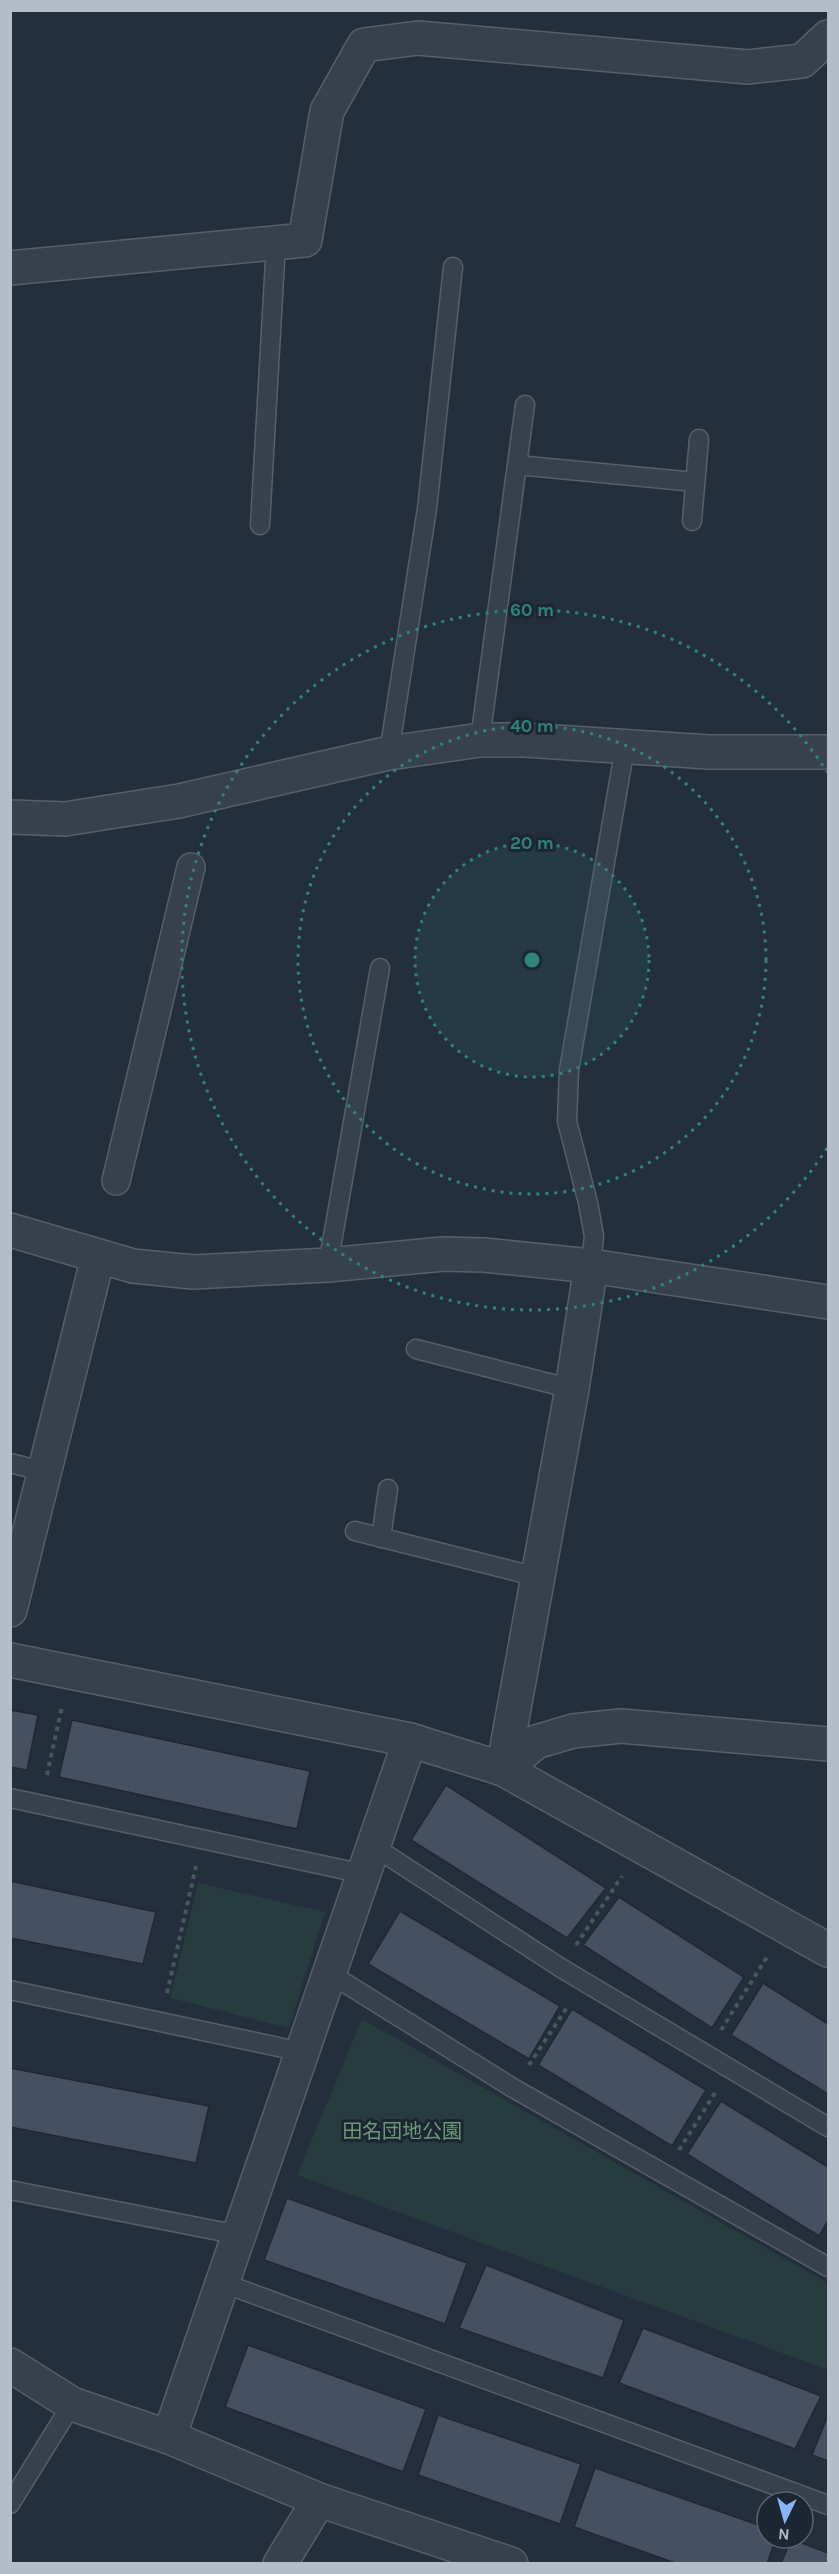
<svg xmlns="http://www.w3.org/2000/svg" width="839" height="2574" font-family="Karla,'Noto Sans JP',sans-serif">
<style>
.green{fill:#263c3f}
.building{fill:#455162;stroke:#1f2835;stroke-width:1.5}
.lines{fill:none;stroke-linecap:round;stroke-linejoin:round}
.service-casing{stroke:#565f6c;stroke-width:21}
.pedestrian-casing{stroke:#565f6c;stroke-width:30}
.minor-casing{stroke:#565f6c;stroke-width:36}
.tertiary-casing{stroke:#565f6c;stroke-width:36}
.path{stroke:#44595c;stroke-width:4;stroke-dasharray:4.5 4.5;stroke-linecap:butt}
.service{stroke:#38414e;stroke-width:18}
.pedestrian{stroke:#38414e;stroke-width:27}
.minor{stroke:#38414e;stroke-width:33}
.tertiary{stroke:#38414e;stroke-width:33}
.ring{fill:none;stroke:#308480;stroke-width:3;stroke-dasharray:3 6}
.labels{text-anchor:middle;stroke-width:6;stroke-linejoin:round;paint-order:stroke}
.park-label{font-size:20px;fill:#6b9a76;stroke:#1d2633}
.centre{fill:#308480;stroke:#1d2633;stroke-width:3}
.ring-label{font-size:18px;text-anchor:middle;font-weight:bold;fill:#308480;stroke:#1d2633;stroke-width:6;stroke-linejoin:round;paint-order:stroke}
</style>
<rect width="100%" height="100%" fill="#242f3e"/>
<!-- green -->
<g class="green">
<polygon points="198,1883 325,1912 289,2028 170,1998"/>
<polygon points="362,2019 828,2283 828,2370 297,2175"/>
</g>
<!-- building -->
<g class="building">
<polygon points="10,1710 38,1715 27,1770 10,1767"/>
<polygon points="72,1720 310,1771 297,1829 59,1777"/>
<polygon points="446,1785 606,1888 567,1938 411,1840"/>
<polygon points="10,1881 156,1912 143,1964 10,1938"/>
<polygon points="619,1897 744,1977 712,2028 583,1945"/>
<polygon points="400,1911 560,2006 529,2059 368,1964"/>
<polygon points="763,1983 828,2024 828,2094 731,2035"/>
<polygon points="572,2009 706,2090 672,2146 538,2065"/>
<polygon points="10,2068 209,2106 196,2163 10,2127"/>
<polygon points="721,2101 828,2167 828,2221 819,2236 687,2154"/>
<polygon points="287,2198 467,2263 445,2324 264,2260"/>
<polygon points="486,2265 624,2320 603,2378 459,2328"/>
<polygon points="643,2328 821,2396 795,2449 619,2383"/>
<polygon points="248,2345 426,2409 403,2472 225,2407"/>
<polygon points="438,2415 581,2464 560,2524 418,2475"/>
<polygon points="828,2415 828,2461 812,2455"/>
<polygon points="595,2468 767,2528 767,2538 776,2538 767,2564 678,2564 574,2527"/>
<polygon points="791,2539 828,2553 828,2564 781,2564"/>
</g>
<g class="lines">
<defs>
<g id="service">
<polyline points="517,465 695,482"/>
<polyline points="692,521 699,439"/>
<polyline points="260,525 276,243"/>
<polyline points="480,740 525,405"/>
<polyline points="389,753 427,509 453,267"/>
<polyline points="328,1265 380,968"/>
<polyline points="591,1266 594,1236 588,1203 567,1121 569,1070 625,747"/>
<polyline points="416,1349 572,1389"/>
<polyline points="10,1463 46,1472"/>
<polyline points="355,1531 538,1577"/>
<polyline points="381,1538 388,1489"/>
<polyline points="10,1798 364,1874"/>
<polyline points="373,1846 561,1968 828,2127"/>
<polyline points="329,1973 513,2088 828,2267"/>
<polyline points="10,1990 302,2052"/>
<polyline points="10,2190 239,2235"/>
<polyline points="223,2283 828,2505"/>
<polyline points="10,2504 72,2404"/>
</g>
<polyline id="pedestrian" points="116,1181 191,867"/>
<g id="minor">
<polyline points="10,268 305,240 327,111 364,45 418,38 748,67 802,61 828,37"/>
<polyline points="10,817 65,819 179,801 389,753 480,740 524,740 709,752 828,752"/>
<polyline points="10,1230 133,1266 193,1272 328,1265 443,1254 484,1255 591,1266 828,1302"/>
<polyline points="10,1610 98,1257"/>
<polyline points="10,1660 410,1740 503,1769 828,1950"/>
<polyline points="503,1769 572,1389 591,1266"/>
<polyline points="503,1769 536,1742 573,1731 621,1726 828,1744"/>
<polyline points="169,2437 410,1740"/>
<polyline points="280,2564 319,2500"/>
</g>
<polyline id="tertiary" points="10,2365 72,2404 169,2437 319,2500 511,2564"/>
</defs>
<!-- service casing -->
<use href="#service" class="service-casing"/>
<!-- pedestrian casing -->
<use href="#pedestrian" class="pedestrian-casing"/>
<!-- minor casing -->
<use href="#minor" class="minor-casing"/>
<!-- tertiary casing -->
<use href="#tertiary" class="tertiary-casing"/>
<!-- path -->
<g class="path">
<polyline points="47,1775 62,1706"/>
<polyline points="576,1945 622,1876"/>
<polyline points="167,1993 196,1866"/>
<polyline points="721,2030 767,1957"/>
<polyline points="529,2065 568,2006"/>
<polyline points="679,2150 715,2093"/>
</g>
<!-- service -->
<use href="#service" class="service"/>
<!-- pedestrian -->
<use href="#pedestrian" class="pedestrian"/>
<!-- minor -->
<use href="#minor" class="minor"/>
<!-- tertiary -->
<use href="#tertiary" class="tertiary"/>
</g>
<!-- distance rings -->
<circle cx="532" cy="960" r="117" fill="#308480" fill-opacity=".12"/>
<g class="ring">
<circle cx="532" cy="960" r="117"/>
<circle cx="532" cy="960" r="234"/>
<path d="M827 1148A350 350 0 1 1 827 772"/>
</g>
<g class="labels">
<!-- park labels -->
<g class="park-label">
<text x="402" y="2138">田名団地公園</text>
</g>
</g>
<circle cx="532" cy="960" r="9" class="centre"/>
<g class="ring-label">
<text x="532" y="616">60 m</text>
<text x="532" y="732">40 m</text>
<text x="532" y="849">20 m</text>
</g>
<!-- border -->
<rect width="839" height="2574" fill="none" stroke="#b4bcc9" stroke-width="24"/>
<!-- north arrow -->
<g transform="translate(785 2520) rotate(185)"><circle r="28" fill="#1d2633" stroke="#59626f" stroke-width="1.5"/>
<path d="M0-4.5L10 22L0 15L-10 22Z" fill="#8ab4f8"/>
<text y="-9" font-size="16" font-weight="bold" text-anchor="middle" fill="#b4bcc9">N</text>
</g>
</svg>
